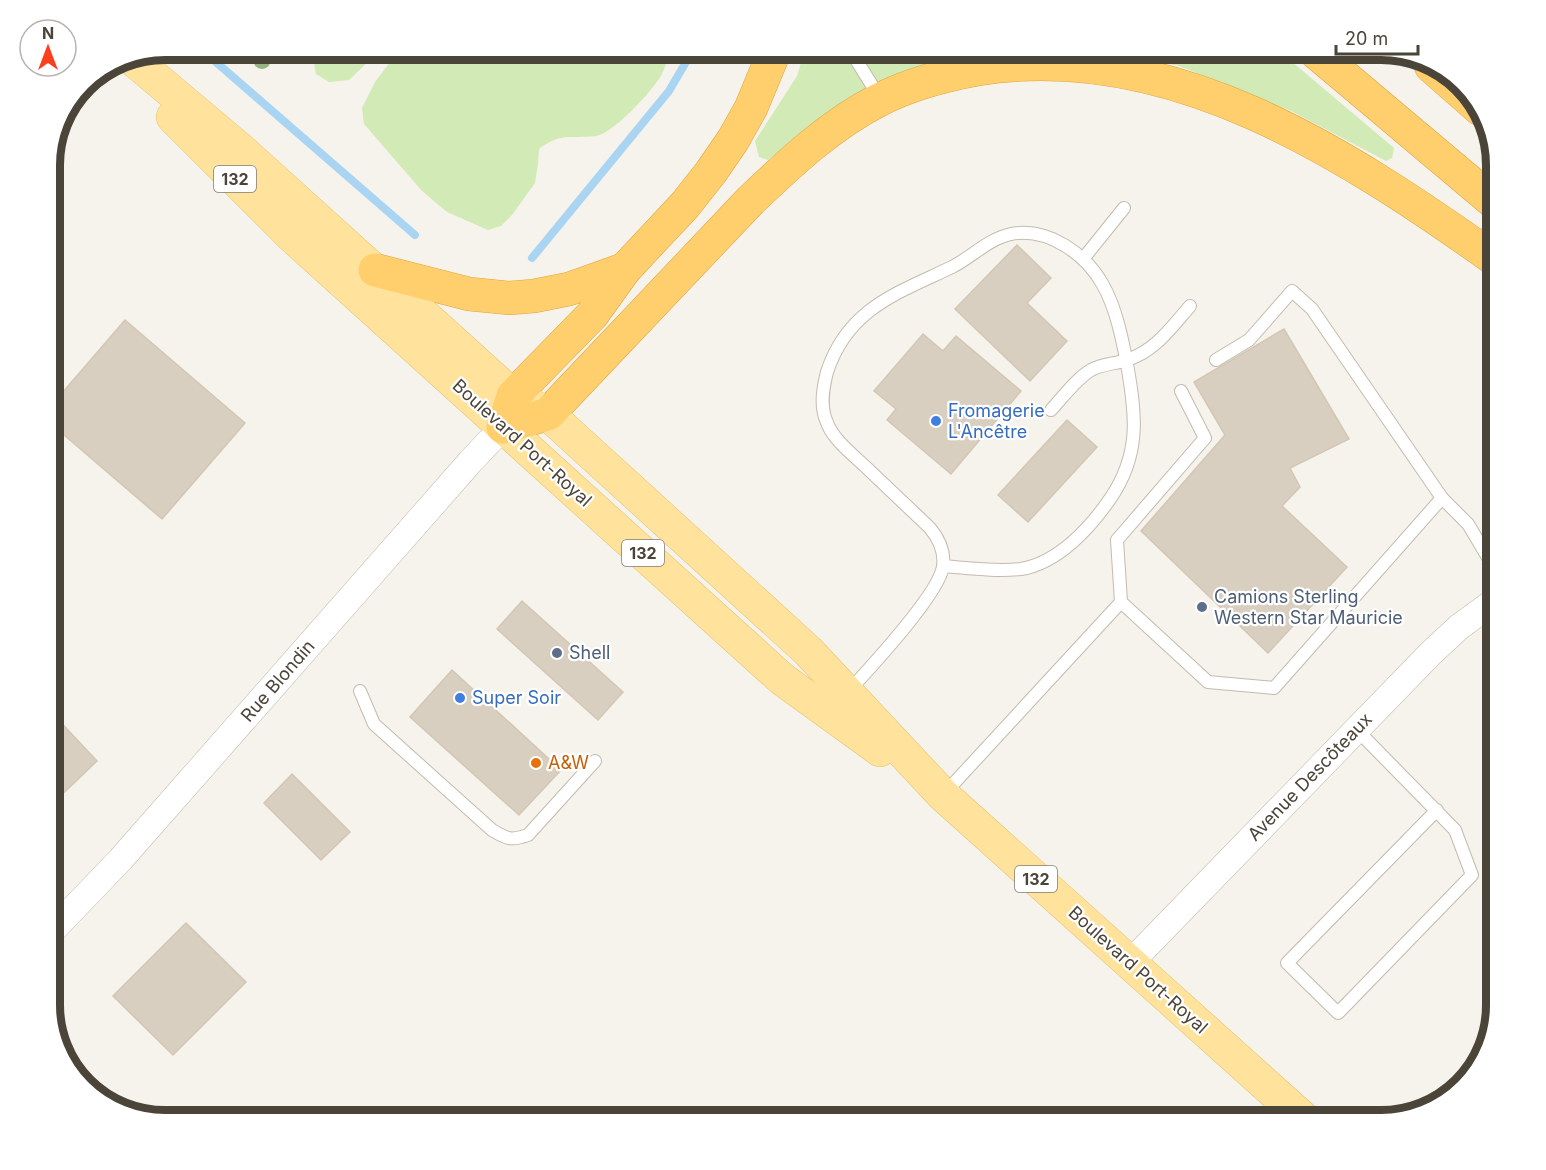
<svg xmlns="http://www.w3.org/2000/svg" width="1546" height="1170" font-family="Inter,sans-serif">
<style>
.green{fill:#d2eab5}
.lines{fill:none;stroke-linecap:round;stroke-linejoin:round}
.stream{stroke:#a9d4f2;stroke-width:8}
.building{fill:#d8cfc1;stroke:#d3c7b4;stroke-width:1.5}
.lane-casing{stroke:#c2bbae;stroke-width:14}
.street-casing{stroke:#c2bbae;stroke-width:27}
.primary-casing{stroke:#e6c16a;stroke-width:34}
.highway-casing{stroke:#e0a43c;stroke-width:34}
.lane{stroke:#fff;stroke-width:12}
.street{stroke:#fff;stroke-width:26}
.primary{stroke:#ffe39c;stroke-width:33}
.highway{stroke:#ffcf6e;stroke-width:33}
.tree{fill:#97b381}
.shop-dot{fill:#3f7fe0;stroke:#fff;stroke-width:2}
.service-dot{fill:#5c6f8a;stroke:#fff;stroke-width:2}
.food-dot{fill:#e8710a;stroke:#fff;stroke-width:2}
.labels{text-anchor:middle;stroke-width:4.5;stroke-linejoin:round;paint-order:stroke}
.shield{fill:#fff;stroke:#817c74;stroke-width:1.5}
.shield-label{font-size:16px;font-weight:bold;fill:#4b4439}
.shop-label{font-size:18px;fill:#366cbe;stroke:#fff;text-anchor:start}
.street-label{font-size:18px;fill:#4b4439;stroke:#fff}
.service-label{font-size:18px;fill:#4e5e75;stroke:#fff;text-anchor:start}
.food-label{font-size:18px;fill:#c56008;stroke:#fff;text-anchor:start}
.rim{fill:none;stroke:#4b4439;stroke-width:8}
</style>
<rect width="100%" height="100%" fill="#f6f3ec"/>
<!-- green -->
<g class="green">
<polygon points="314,50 380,50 349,80 329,82 316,74 313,58"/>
<path d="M399 50H671C668 58 665 68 661 76 651 92 614 133 596 136 571 139 561 132 539 149L538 164 535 183 512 215 501 226 488 230 447 212 422 191 364 124 362 108 375 82Z"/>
<polygon points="805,50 1278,50 1394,148 1392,158 1386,161 1291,111 1179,66 1117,52 1036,50 960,57 894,75 823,118 768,160 759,157 755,141 797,76"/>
</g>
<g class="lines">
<!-- stream -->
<g class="stream">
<polyline points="202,50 415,235"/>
<polyline points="532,258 669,91 693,50"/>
</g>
</g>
<!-- building -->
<g class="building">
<polygon points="1017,245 1051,278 1027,303 1067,341 1030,381 955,309"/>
<polygon points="50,246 63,258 50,272"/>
<polygon points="125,320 245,423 162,519 50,423 50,407"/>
<polygon points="1284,329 1349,439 1290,468 1300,487 1282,506 1347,567 1268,653 1141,531 1225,435 1194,382"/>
<polygon points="923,334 943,351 956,336 1021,391 951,474 887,420 896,409 874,391"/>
<polygon points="1067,420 1097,447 1028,522 998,495"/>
<polygon points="522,601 623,692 598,720 497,629"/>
<polygon points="452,670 561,770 519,815 410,717"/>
<polygon points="50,711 97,761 50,806"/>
<polygon points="292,774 350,832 321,860 264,803"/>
<polygon points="186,923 246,982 173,1055 113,996"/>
</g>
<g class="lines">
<defs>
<g id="lane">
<polyline points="850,50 880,98"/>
<polyline points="1083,259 1124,208"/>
<polyline points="1216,360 1249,340 1292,291 1312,309 1442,498"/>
<path d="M1051 410C1063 397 1076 379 1091 370 1102 364 1115 364 1127 360 1155 351 1171 328 1190 306"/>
<polyline points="1121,602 1117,540 1205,438 1181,391"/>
<path d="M360 691 374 724 492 830C507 839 511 841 528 835L595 761"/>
<path d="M848 692C869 669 940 593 943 566 945 552 939 539 930 528 910 509 890 490 870 471 855 456 832 440 826 420 820 405 823 388 827 372 848 308 898 293 952 267 972 257 988 239 1011 234 1048 227 1086 254 1103 285 1116 308 1122 338 1127 364 1136 415 1141 454 1110 499 1090 528 1058 563 1021 569 996 572 968 568 943 566"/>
<polyline points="1356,729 1455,830 1472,875 1338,1013 1287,963 1437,810"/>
<polyline points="1494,755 1496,753"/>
<polyline points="944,794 1121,602 1208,682 1274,688 1442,498 1468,524 1496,571"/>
</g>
<g id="street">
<polyline points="50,933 121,859 470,462 503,427"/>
<polyline points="1130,963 1431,653 1459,627 1496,600"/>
</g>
<g id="primary">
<polyline points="135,61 242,151 513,396 548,414 808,651 943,795 1305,1120"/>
<polyline points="173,117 292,236 782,679 880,750"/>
</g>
<g id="highway">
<polyline points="1313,50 1496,204"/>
<polyline points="1431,66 1480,109"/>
<polyline points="375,270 469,294 510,298 534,296 569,289 625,269"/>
<path d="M503 427 548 414 751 200C791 162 830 125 879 100 910 84 945 75 978 69 1171 38 1346 154 1496 260"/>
<polyline points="503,427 513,396 592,315 625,269 685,205 711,172 733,140 751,108 775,50"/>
</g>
</defs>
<!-- lane casing -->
<use href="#lane" class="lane-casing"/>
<!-- street casing -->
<use href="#street" class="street-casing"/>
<!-- primary casing -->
<use href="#primary" class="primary-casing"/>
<!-- highway casing -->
<use href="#highway" class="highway-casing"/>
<!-- lane -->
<use href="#lane" class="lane"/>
<!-- street -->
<use href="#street" class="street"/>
<!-- primary -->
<use href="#primary" class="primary"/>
<!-- highway -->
<use href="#highway" class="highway"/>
</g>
<!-- trees -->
<circle class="tree" cx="262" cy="60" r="9"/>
<!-- markers -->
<g class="shop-dot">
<circle cx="936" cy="421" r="6"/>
<circle cx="460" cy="698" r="6"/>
</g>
<g class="service-dot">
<circle cx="1202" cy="607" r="6"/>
<circle cx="557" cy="653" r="6"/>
</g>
<circle class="food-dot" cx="536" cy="763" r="6"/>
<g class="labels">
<!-- shield labels -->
<g class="shield">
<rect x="214" y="166" width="42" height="26" rx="4.5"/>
<rect x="622" y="540" width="42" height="26" rx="4.5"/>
<rect x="1015" y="866" width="42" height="26" rx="4.5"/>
</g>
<g class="shield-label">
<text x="235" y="185">132</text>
<text x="643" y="559">132</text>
<text x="1036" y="885">132</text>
</g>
<!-- shop labels -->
<g class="shop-label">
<text x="948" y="417">Fromagerie<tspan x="948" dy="21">L'Ancêtre</tspan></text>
<text x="472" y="704">Super Soir</text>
</g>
<!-- street labels -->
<g class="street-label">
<text transform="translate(522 443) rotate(42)" y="6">Boulevard Port-Royal</text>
<text transform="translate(278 681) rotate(-49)" y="6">Rue Blondin</text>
<text transform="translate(1310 777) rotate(-46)" y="6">Avenue Descôteaux</text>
<text transform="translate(1138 970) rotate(42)" y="6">Boulevard Port-Royal</text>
</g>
<!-- service labels -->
<g class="service-label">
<text x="1214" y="603">Camions Sterling<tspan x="1214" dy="21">Western Star Mauricie</tspan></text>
<text x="569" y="659">Shell</text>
</g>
<!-- food labels -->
<g class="food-label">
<text x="548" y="769">A&amp;W</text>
</g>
</g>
<!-- crop -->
<path d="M0 0H1546V1170H0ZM165 60H1381A105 105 0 0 1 1486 165V1005A105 105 0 0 1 1381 1110H165A105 105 0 0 1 60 1005V165A105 105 0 0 1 165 60Z" fill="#fff" fill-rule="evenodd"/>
<path class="rim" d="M165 60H1381A105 105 0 0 1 1486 165V1005A105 105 0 0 1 1381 1110H165A105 105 0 0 1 60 1005V165A105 105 0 0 1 165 60Z"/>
<!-- north arrow -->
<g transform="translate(48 48)"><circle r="28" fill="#ffffff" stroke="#b7b4b0" stroke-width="1.5"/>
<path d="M0-4.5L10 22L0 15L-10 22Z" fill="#fc3f1d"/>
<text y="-9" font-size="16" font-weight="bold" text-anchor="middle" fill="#4b4439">N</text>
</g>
<!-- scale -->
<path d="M1336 45v9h82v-9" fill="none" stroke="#4b4439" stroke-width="3"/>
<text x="1345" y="45" font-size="18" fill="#4b4439" stroke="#ffffff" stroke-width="4.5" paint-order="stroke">20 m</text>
</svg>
